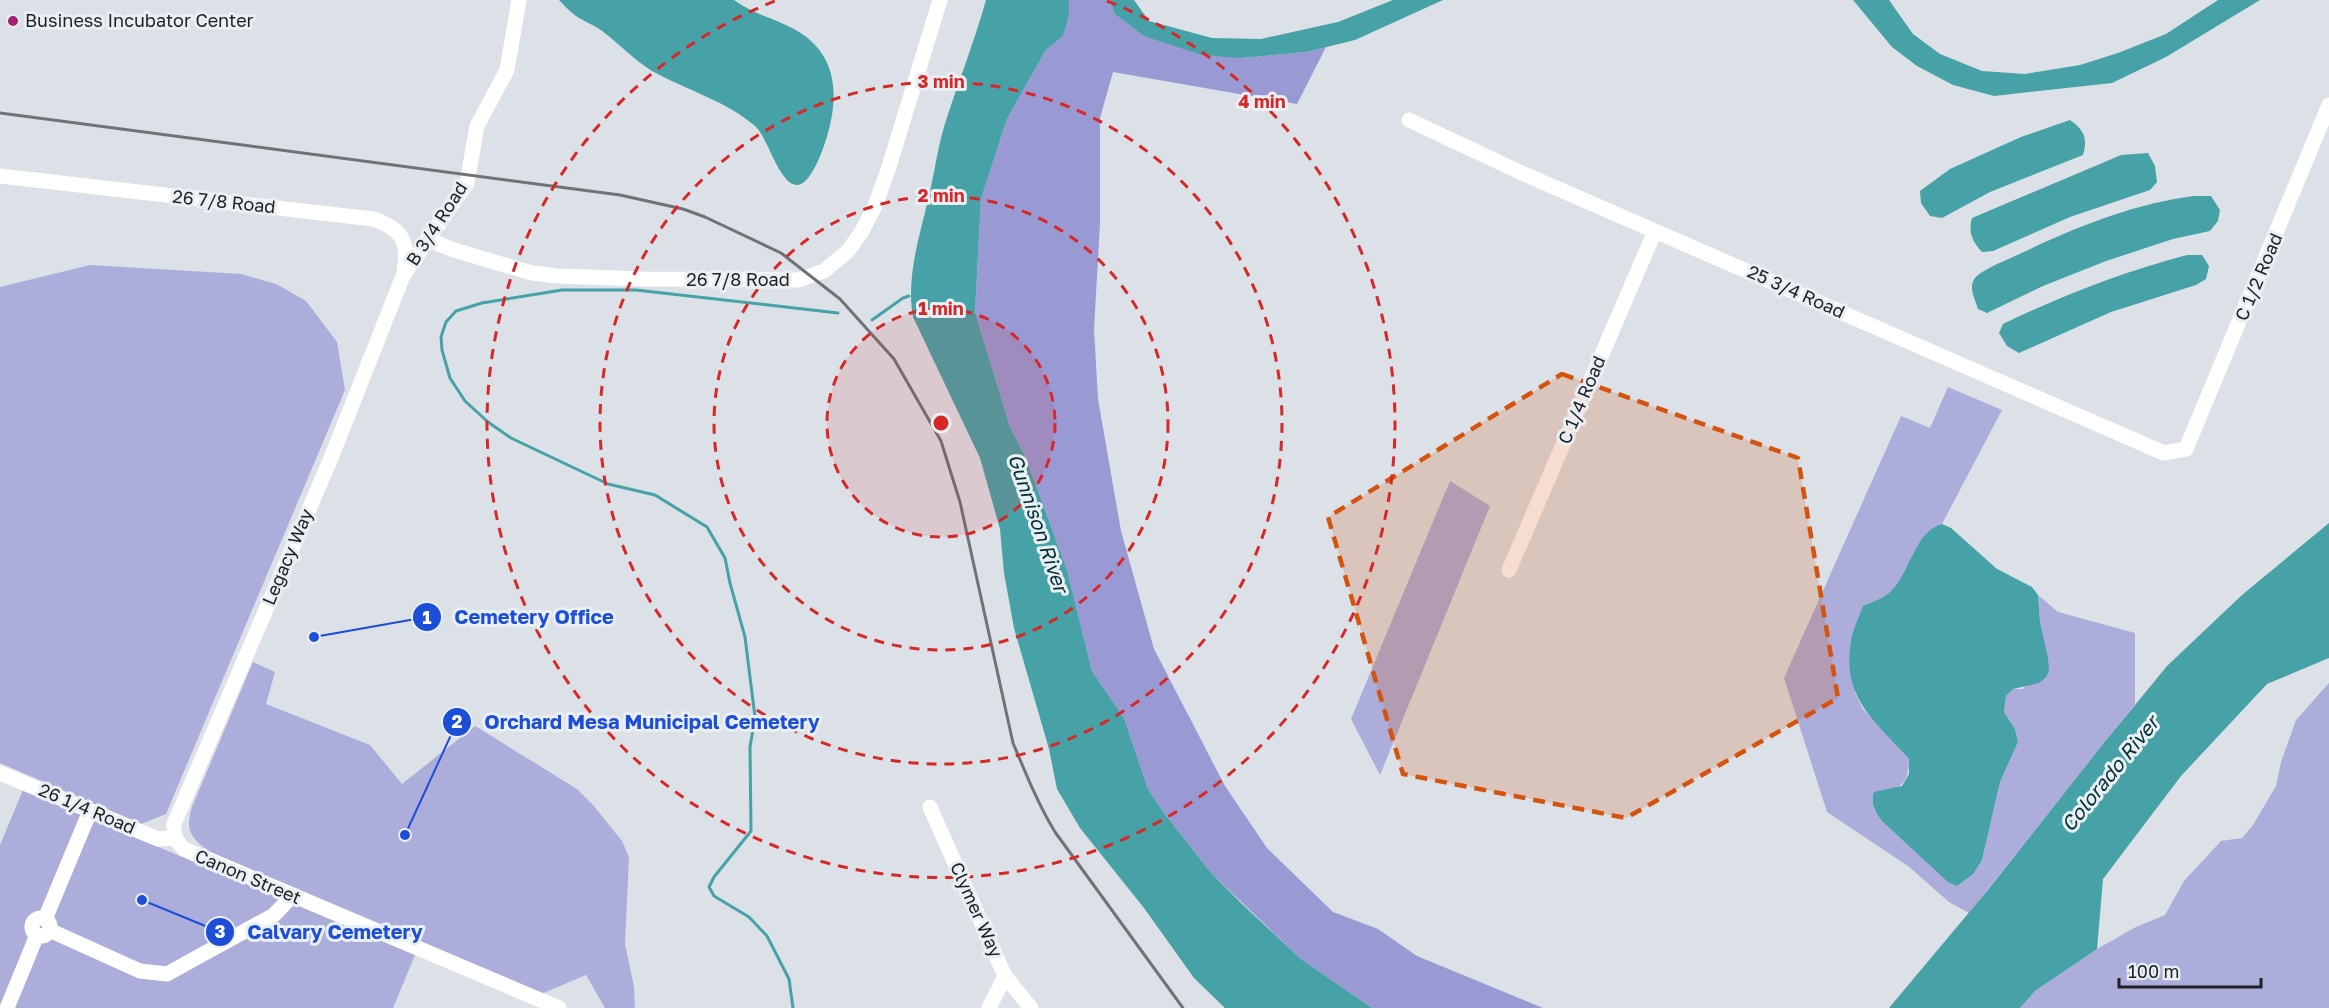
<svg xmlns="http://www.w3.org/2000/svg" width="2329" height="1008" font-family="'Golos Text',sans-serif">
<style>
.green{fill:#acaddb}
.forest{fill:#9999d4}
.water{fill:#46a2a7}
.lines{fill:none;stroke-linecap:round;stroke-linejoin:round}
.stream{stroke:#46a2a7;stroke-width:3}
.minor{stroke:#fff;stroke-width:15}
.rail{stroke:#6f7376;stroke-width:3}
.marked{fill:#d4530e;fill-opacity:0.2;stroke:#d4530e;stroke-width:4.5;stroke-dasharray:12 8;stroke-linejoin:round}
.ring{fill:none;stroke:#d62828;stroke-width:3;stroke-dasharray:10 8}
.poi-dot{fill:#a12173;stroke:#e9eff3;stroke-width:2}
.labels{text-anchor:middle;stroke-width:6;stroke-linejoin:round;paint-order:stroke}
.poi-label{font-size:18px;fill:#1f2123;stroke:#e9eff3;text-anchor:start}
.street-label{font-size:18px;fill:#1f2123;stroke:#e9eff3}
.water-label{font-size:20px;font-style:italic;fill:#023033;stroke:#e9eff3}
.centre{fill:#d62828;stroke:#e9eff3;stroke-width:3}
.ring-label{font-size:18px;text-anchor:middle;font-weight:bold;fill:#d62828;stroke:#e9eff3;stroke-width:6;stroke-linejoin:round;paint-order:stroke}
.leader{fill:none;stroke:#1d4ed8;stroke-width:2}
.callout-dot{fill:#1d4ed8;stroke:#e9eff3;stroke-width:2}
.mark-label{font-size:18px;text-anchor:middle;font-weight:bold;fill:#fff}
.callout-label{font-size:20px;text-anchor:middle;font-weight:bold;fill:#1d4ed8;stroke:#e9eff3;stroke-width:6;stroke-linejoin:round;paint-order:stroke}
</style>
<rect width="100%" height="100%" fill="#dbe1e6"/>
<!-- green -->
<g class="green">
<polygon points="90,265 241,274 276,284 306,301 337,342 345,390 166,814 141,824 0,763 0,287"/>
<path d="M1948 387 2002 410 1942 524C1914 532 1910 575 1889 593 1882 599 1871 602 1863 606L1855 693 1863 709 1909 759C1909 789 1896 788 1872 799L1874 809 1881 820 1982 860 2000 782 2018 742 2015 729 2004 712 2006 696 2013 689H2023L2048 657 2040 622 2038 595 2058 612 2135 633V704L1969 913 1949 902 1908 866 1827 812 1784 678 1901 416 1930 428Z"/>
<polygon points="1450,481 1490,506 1380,775 1351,719"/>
<path d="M253 662 275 672 266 704 370 745 402 784 475 726 577 789 593 805 622 841 629 857 625 944 634 987 635 1008H605L586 975 541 994 208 851C190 836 185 830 192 807Z"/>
<polygon points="2329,683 2329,1008 2020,1008 2035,991 2097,949 2136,927 2165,915 2184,881 2221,841 2242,838 2253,825 2276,786 2281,762 2296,720"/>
<polygon points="23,790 415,955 393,1008 0,1008 0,845"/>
</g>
<!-- forest -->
<polygon class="forest" points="1069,0 1110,0 1114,13 1241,58 1306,52 1326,47 1297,104 1113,72 1100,118 1100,223 1094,329 1098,399 1121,531 1154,649 1225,786 1267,848 1333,912 1378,929 1417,956 1543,1008 1372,1008 1301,959 1212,874 1164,813 1148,789 1124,718 1092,671 1067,570 1026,458 1010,427 975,312 981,199 1007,119 1046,50 1063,36 1069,16"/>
<!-- water -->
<g class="water">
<path d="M559 0H734C754 15 778 19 799 32 844 60 838 110 821 154 817 163 808 185 797 185 779 184 768 138 756 127 729 102 684 89 652 71 635 60 622 47 606 34 598 27 588 23 579 18 571 13 565 6 559 0Z"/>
<path d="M986 0H1069V16L1063 36 1046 50 1007 119 981 199 975 312 1010 427 1026 458 1067 570 1092 671 1124 718 1148 789 1164 813 1212 874 1241 903 1301 959 1372 1008H1225L1194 978 1144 908 1080 828 1057 789 1049 749 1014 628 1004 573 1000 529 980 458 913 317C906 278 919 238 928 200 934 176 937 151 944 127 957 85 974 43 986 0Z"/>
<polygon points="1110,0 1134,0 1149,21 1212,38 1261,39 1338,22 1393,0 1443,0 1355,40 1306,52 1241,58 1202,55 1144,36 1114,13"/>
<polygon points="1853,0 1889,0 1913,34 1940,54 1982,71 2025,74 2080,65 2118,53 2166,34 2218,0 2260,0 2166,57 2112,83 1994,96 1953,85 1917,66 1892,47"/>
<path d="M2070 120C2084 130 2088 138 2083 155L1990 192 1942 218 1930 216 1921 203 1920 191 1950 169 2021 137Z"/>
<path d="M2148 153 2155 166 2157 182 2150 190 2070 217 1993 251 1982 252C1972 241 1968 232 1972 218L2121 155Z"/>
<path d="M2194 196H2211L2220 210 2218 221 2210 231 2173 239 2106 261 2043 286 1987 313 1978 309C1975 299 1968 287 1975 278 1983 269 2005 261 2015 256 2072 229 2131 204 2194 196Z"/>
<path d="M2187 255H2202L2209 266 2206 279 2196 285 2111 312 2019 353 2007 346 1999 333 2003 324C2063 295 2123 272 2187 255Z"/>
<polygon points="2329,523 2329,658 2267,684 2181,776 2103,879 2097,949 2035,991 2020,1008 1889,1008 1987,891 2103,744 2167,666 2242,595"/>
<path d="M1942 524 1951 528 1997 569 2032 587 2038 595 2040 622 2048 657 2049 671 2046 677 2039 683 2013 689 2006 696 2004 712 2015 729 2018 742 2000 782 1982 860 1973 874 1957 886 1948 882 1881 820C1875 811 1870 803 1874 792L1902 786 1909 774V759C1875 721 1841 698 1851 641 1853 629 1859 617 1863 606 1871 602 1882 599 1889 593 1910 575 1914 531 1942 524Z"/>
</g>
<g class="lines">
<!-- stream -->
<g class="stream">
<polyline points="872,320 903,298 909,296"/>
<polyline points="793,1008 789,979 767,936 749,917 714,896 709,887 714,877 751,831 750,747 755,717 745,637 730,583 725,558 707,527 655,495 608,484 511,438 488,422 465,401 450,378 442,350 441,337 446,322 456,311 482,303 562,290 636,290 838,313"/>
</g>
<!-- minor -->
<g class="minor">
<path d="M519 0 507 70 477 126 467 183 403 276 331 458 174 824C173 835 176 842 184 849L559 1008"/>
<polyline points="1409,120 1524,174 2164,453 2186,449 2329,105"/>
<path d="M0 176 373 219C401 228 410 242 404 270"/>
<polyline points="427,239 451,249 484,259 532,273 557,276 644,279 798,280 824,271 848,251 862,231 875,206 888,170 940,0"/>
<polyline points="1509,570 1655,231"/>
<polyline points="0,773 158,839 175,838"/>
<polyline points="930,807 1005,976 1031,1008"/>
<circle cx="41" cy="927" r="9"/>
<polyline points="45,919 90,811"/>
<polyline points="49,930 140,971 167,974 274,915 293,895"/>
<polyline points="7,1008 37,935"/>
<polyline points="989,1008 1005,976"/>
</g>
<!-- rail -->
<path class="rail" d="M0 113 620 195 683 209 705 217 781 253 840 299 894 359 941 441 950 470 960 502 1013 743C1026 774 1038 804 1055 832L1183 1008"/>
</g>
<!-- marked area -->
<path class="marked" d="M1562 374 1798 458 1838 698 1626 818 1403 774 1328 517Z"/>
<!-- distance rings -->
<circle cx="941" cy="423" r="114" fill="#d62828" fill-opacity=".12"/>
<g class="ring">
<circle cx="941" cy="423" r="114"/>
<circle cx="941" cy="423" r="227"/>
<circle cx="941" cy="423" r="341"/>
<path d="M1107 1A454 454 0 1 1 775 1"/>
</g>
<!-- markers -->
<circle class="poi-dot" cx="13" cy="21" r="6"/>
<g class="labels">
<!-- poi labels -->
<g class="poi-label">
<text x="25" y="27">Business Incubator Center</text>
</g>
<!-- street labels -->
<g class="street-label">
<text transform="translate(224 202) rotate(6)" y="6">26 7/8 Road</text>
<text transform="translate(437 224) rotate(-57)" y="6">B 3/4 Road</text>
<text transform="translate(2259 277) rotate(-67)" y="6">C 1/2 Road</text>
<text x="738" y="286">26 7/8 Road</text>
<text transform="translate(1796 292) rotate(24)" y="6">25 3/4 Road</text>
<text transform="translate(1582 400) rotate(-67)" y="6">C 1/4 Road</text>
<text transform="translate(288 557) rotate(-67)" y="6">Legacy Way</text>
<text transform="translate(87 809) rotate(23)" y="6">26 1/4 Road</text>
<text transform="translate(248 877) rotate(23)" y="6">Canon Street</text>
<text transform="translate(976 910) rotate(66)" y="6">Clymer Way</text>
</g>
<!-- water labels -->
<g class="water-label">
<text transform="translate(1038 523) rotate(71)" y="7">Gunnison River</text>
<text transform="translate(2110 774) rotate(-51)" y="7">Colorado River</text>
</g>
</g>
<circle cx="941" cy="423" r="9" class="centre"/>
<g class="ring-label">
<text x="941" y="88">3 min</text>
<text x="1262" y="108">4 min</text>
<text x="941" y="202">2 min</text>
<text x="941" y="315">1 min</text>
</g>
<!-- callouts -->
<path class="leader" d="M314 637L427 617M405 835L457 722M142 900L220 932"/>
<g class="callout-dot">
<circle cx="314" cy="637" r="6"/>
<circle cx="405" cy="835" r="6"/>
<circle cx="142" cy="900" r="6"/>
<circle cx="427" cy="617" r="15"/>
<circle cx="457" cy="722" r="15"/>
<circle cx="220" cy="932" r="15"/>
</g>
<g class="mark-label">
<text x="427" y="624">1</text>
<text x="457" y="728">2</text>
<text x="220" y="938">3</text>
</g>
<g class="callout-label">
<text x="534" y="624">Cemetery Office</text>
<text x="652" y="729">Orchard Mesa Municipal Cemetery</text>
<text x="335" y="939">Calvary Cemetery</text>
</g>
<!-- scale -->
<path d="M2119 978v9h142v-9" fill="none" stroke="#1f2123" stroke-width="3"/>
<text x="2128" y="978" font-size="18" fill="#1f2123" stroke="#e9eff3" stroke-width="4.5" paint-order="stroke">100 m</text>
</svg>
